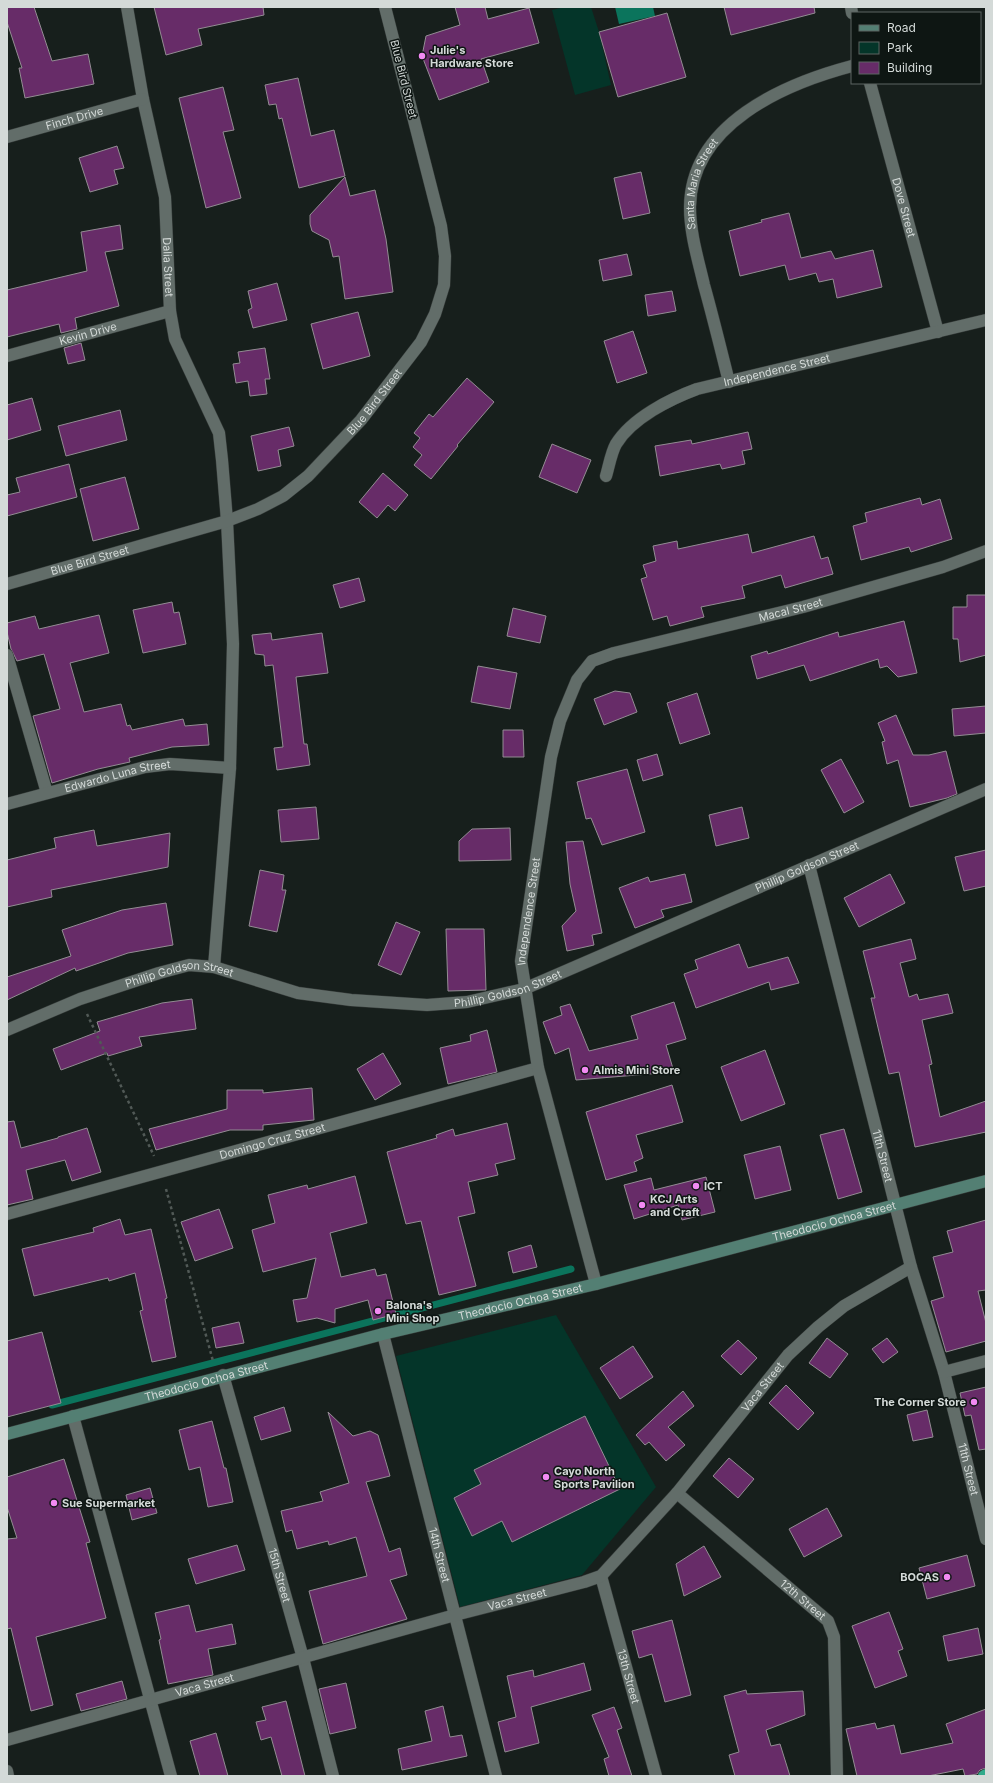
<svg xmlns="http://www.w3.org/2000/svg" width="993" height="1783" font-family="Inter,sans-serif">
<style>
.green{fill:#043529}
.water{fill:#0b745c}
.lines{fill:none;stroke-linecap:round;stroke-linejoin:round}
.stream{stroke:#0b745c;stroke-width:7}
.building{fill:#672c68;stroke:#938c93}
.lane-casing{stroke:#353b39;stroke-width:13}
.street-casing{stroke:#353b39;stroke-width:13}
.secondary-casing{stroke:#353b39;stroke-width:13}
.highway-casing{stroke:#353b39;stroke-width:13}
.path{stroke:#515956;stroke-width:2.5;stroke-dasharray:3 3;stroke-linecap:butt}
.lane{stroke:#626d69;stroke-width:12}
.street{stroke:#626d69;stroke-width:12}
.secondary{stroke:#537f73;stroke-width:12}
.highway{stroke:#31aa8b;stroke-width:12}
.poi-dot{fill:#f28af3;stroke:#0e1613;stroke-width:1.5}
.labels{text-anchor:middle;stroke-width:3;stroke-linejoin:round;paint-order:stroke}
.poi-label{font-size:11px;font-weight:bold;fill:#d4dad8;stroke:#0e1613;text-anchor:start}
.street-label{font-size:11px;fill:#d4dad8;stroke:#0e1613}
</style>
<rect width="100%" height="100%" fill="#171f1c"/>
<!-- green -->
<g class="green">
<polygon points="564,7 591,7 599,32 611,85 575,95 552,10"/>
<polygon points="556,1315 656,1487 582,1575 460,1607 396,1356"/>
</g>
<!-- water -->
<polygon class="water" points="615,7 653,7 655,16 619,24"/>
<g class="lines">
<!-- stream -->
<polyline class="stream" points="52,1405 571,1269"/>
</g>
<!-- building -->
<g class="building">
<polygon points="7,7 34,7 52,61 88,54 94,84 25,98 19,68 22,68 7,22"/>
<polygon points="154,7 263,7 264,15 198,29 202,45 166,55"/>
<polygon points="455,7 485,7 488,19 529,8 539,43 481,59 489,82 439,100 422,56 426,36 460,25"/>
<polygon points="724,7 814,7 815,13 731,35"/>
<polygon points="667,13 686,77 618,97 599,32"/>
<polygon points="298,78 311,136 334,130 345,176 299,188 282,118 279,119 276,104 269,105 265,85"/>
<polygon points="223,87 234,130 223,132 241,198 206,208 179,98"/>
<polygon points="117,146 124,168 114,170 118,184 90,192 79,158"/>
<polygon points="641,172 650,213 623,219 614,178"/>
<polygon points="345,177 350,196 375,190 386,239 393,292 345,299 339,256 333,257 329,240 312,231 310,224 310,215"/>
<polygon points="789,213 801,258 831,251 835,259 873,250 882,287 837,298 833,279 819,282 816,273 789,280 785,265 740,276 729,231 762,222 761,220"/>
<polygon points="120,225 123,249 105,252 119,306 75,318 77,329 61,333 59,324 7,337 7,290 87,271 81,232"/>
<polygon points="627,254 632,275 603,281 599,260"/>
<polygon points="277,283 287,320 253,328 248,310 252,308 248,291"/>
<polygon points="672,291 676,311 648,316 645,295"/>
<polygon points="358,312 370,356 323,369 311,324"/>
<polygon points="633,331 647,373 617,383 604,341"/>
<polygon points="81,343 85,360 68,364 64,348"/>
<polygon points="265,348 270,379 265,379 267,394 250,396 248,381 236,383 233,364 240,363 238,352"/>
<polygon points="467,378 494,402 457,445 458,446 431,479 414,465 422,455 413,447 420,438 414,433 429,414 433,417"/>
<polygon points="32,398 41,430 7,440 7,405"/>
<polygon points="120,410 127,440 66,456 58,426"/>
<polygon points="289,427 294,446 278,450 281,466 258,471 251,436"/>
<polygon points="748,432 752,449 742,451 745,464 722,469 720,464 660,476 655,446 691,440 692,444"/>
<polygon points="552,444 591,460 577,493 539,477"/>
<polygon points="69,464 77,497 7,516 7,495 20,492 16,478"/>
<polygon points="383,473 408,495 395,511 388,505 377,518 359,502"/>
<polygon points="125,477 139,529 93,541 80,489"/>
<polygon points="920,498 922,505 940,499 952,539 911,552 909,547 861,560 853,526 867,522 865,513"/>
<polygon points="748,534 752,553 814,536 821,559 828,557 833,574 785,588 781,575 742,586 745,598 701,607 704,617 670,626 667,616 653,620 641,579 647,577 643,565 656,561 653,546 677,541 678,549"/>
<polygon points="359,578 365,601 340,608 333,585"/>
<polygon points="967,595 986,595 986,655 960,662 958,639 953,639 953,607 967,607"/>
<polygon points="172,602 174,613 179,612 186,644 143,653 133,610"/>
<polygon points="513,608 546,616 540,643 507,636"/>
<polygon points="99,615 109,653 70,663 84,712 121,704 127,726 130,725 132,730 183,719 185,726 207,724 209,745 172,747 129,758 130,762 98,769 52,783 33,716 60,709 44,654 17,661 11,649 7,632 7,623 35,616 39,629"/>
<polygon points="904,621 917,673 898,677 887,666 880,668 878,659 810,681 804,665 757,679 751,656 767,651 768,654 838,632 839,637"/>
<polygon points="271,633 272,640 322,633 328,673 296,677 304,744 307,744 310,765 277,770 274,748 283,747 273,665 265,666 264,655 255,654 252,635"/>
<polygon points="478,666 517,673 510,709 471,702"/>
<polygon points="615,691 630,693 637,712 604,725 594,699"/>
<polygon points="697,693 710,734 680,744 667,703"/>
<polygon points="986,706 986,733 954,736 952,709"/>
<polygon points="896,715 913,755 929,755 946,751 957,794 947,798 910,807 898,760 887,764 882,742 885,741 878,723"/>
<polygon points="503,730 523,730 524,757 503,757"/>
<polygon points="657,754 663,775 643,781 637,760"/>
<polygon points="841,759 864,802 844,813 821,770"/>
<polygon points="627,769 645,832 602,845 591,818 586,819 577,782"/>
<polygon points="316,807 319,839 281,842 278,810"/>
<polygon points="742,807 749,838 716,846 709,815"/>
<polygon points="510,828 511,860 459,861 459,841 472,829"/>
<polygon points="94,830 97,846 170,833 168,867 51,890 52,897 7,907 7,860 56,848 54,838"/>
<polygon points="583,841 602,933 592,935 594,945 567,951 562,926 576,911 570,884 566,842"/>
<polygon points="986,850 986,886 964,891 955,857"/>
<polygon points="260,870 284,875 282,890 286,890 277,932 249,926"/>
<polygon points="685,874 692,902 661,910 664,917 635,928 619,888 648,877 650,882"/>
<polygon points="890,874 905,903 859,927 844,898"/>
<polygon points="166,903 173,945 128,953 76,971 75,968 7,1000 7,977 71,956 62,930 122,910"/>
<polygon points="396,922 420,932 401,975 378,965"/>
<polygon points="446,929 484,929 486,990 448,991"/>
<polygon points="911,939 916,959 900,963 909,997 917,994 919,1000 948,994 953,1013 922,1020 932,1064 929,1065 940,1117 986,1101 986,1132 915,1147 899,1072 889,1074 871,998 875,998 863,951"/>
<polygon points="739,944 748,968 788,957 799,983 771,990 769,982 696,1008 684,974 698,969 695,960"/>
<polygon points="192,999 196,1029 139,1037 142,1046 108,1056 107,1053 61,1070 53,1049 100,1031 97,1022 162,1003"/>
<polygon points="674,1002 686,1039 666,1045 674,1072 576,1080 569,1048 555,1054 543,1022 562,1015 560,1007 570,1004 589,1051 638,1039 631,1016"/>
<polygon points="487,1030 497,1072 448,1084 440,1048 471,1041 470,1035"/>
<polygon points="765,1050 785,1104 741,1121 721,1067"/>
<polygon points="383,1053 401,1084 375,1100 357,1069"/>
<polygon points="672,1085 683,1122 636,1135 643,1158 634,1162 637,1171 606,1180 586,1112"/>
<polygon points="312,1088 314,1120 263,1125 263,1130 230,1130 156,1150 149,1129 227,1109 227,1090 263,1090 263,1093"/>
<polygon points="14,1121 21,1148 58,1138 58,1137 87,1128 101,1172 72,1181 65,1160 26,1170 33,1199 7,1205 7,1122"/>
<polygon points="507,1123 515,1159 495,1164 498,1175 468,1182 475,1213 458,1217 476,1286 439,1295 421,1221 406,1224 387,1152 437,1138 436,1135 453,1129 455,1136"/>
<polygon points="844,1129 862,1192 838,1199 820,1135"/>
<polygon points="780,1146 791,1190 755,1199 744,1155"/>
<polygon points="355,1176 367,1223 330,1233 341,1277 375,1269 377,1276 386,1274 396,1314 373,1320 368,1300 335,1309 335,1323 317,1318 297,1322 293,1300 307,1298 316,1258 263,1272 252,1230 275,1223 268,1195 307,1185 308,1189"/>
<polygon points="706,1177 715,1212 682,1220 678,1205 634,1219 624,1185 651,1178 654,1190"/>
<polygon points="219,1209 233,1248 195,1261 181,1222"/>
<polygon points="120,1219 125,1235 151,1229 167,1298 165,1299 176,1357 152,1362 140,1311 143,1310 135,1273 109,1281 108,1278 34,1296 22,1249 94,1232 93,1228"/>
<polygon points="986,1220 986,1290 978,1291 986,1323 986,1341 946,1352 931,1301 944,1297 933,1257 953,1252 947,1231"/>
<polygon points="531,1245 537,1267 513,1273 508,1252"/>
<polygon points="239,1322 244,1343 216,1348 212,1328"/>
<polygon points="42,1332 61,1403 7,1417 7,1341"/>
<polygon points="827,1338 848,1354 830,1378 809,1363"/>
<polygon points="887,1338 898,1352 883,1363 872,1349"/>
<polygon points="738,1340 757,1358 741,1375 721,1356"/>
<polygon points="633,1346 653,1377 620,1399 600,1368"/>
<polygon points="786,1385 814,1413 798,1430 769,1403"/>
<polygon points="986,1387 986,1449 979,1450 971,1415 965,1416 960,1393"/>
<polygon points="683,1391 694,1406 668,1427 685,1445 666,1461 649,1442 645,1445 636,1435"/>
<polygon points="284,1407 291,1431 261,1440 254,1417"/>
<polygon points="927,1410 933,1437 913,1441 907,1415"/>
<polygon points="328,1412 353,1436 370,1431 378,1435 390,1476 366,1482 389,1552 400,1548 407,1575 390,1580 407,1619 323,1644 309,1591 367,1576 356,1537 329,1545 328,1541 297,1549 292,1530 286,1532 281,1511 323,1501 320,1492 349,1483"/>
<polygon points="585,1416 620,1489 512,1542 502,1521 472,1536 454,1498 481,1484 474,1470"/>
<polygon points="212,1421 224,1468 226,1468 233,1502 208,1507 200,1467 189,1470 179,1430"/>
<polygon points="729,1458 754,1479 738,1498 713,1476"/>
<polygon points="64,1459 90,1542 86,1543 106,1618 36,1637 53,1705 31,1711 11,1628 7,1629 7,1539 17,1538 7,1507 7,1477"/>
<polygon points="150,1488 157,1513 132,1520 126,1495"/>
<polygon points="827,1508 842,1536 804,1557 789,1529"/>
<polygon points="237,1545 245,1570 196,1584 188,1559"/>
<polygon points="704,1546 721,1577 684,1596 676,1564"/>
<polygon points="967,1555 975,1586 927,1599 919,1568"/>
<polygon points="189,1605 196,1632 232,1624 236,1644 208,1649 213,1675 168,1684 159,1640 161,1639 155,1613"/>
<polygon points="889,1612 903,1649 898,1651 907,1676 875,1688 852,1626"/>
<polygon points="672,1620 691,1695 665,1702 652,1654 639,1658 632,1631"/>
<polygon points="978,1628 983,1654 948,1661 943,1636"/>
<polygon points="584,1663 591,1690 531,1707 539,1743 505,1752 498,1722 516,1717 507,1676 533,1670 534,1677"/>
<polygon points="122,1681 127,1699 81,1711 76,1694"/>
<polygon points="346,1683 356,1728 330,1734 319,1689"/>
<polygon points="746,1690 747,1694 803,1691 805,1715 766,1730 771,1746 780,1744 790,1776 735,1776 729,1755 739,1752 724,1696"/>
<polygon points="286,1701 305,1776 282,1776 271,1737 261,1740 256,1722 266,1720 262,1707"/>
<polygon points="443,1706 450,1737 462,1735 467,1756 402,1770 398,1749 432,1741 425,1711"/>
<polygon points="614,1707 622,1728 617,1730 632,1776 609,1776 604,1759 609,1757 592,1715"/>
<polygon points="986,1709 986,1768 980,1770 977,1774 965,1776 963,1769 928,1776 857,1776 846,1729 875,1723 877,1729 894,1725 901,1754 953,1743 946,1724"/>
<polygon points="216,1733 228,1776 200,1776 190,1741"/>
</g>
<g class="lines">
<defs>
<polyline id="lane" points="7,655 47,793"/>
<g id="street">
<path id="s1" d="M127 7 143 99 165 197 170 311 175 339 219 433 222 460 227 521 233 644 230 768 214 967"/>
<polyline points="851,7 852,13"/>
<path id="s2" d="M870 83 938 332"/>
<path id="s3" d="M7 137 143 99"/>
<path id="s4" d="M7 356 170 311"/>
<path id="s5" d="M729 382C721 350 713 317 704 285 698 259 690 234 690 207 691 124 784 84 852 66"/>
<path id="s6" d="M606 476C609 466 611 453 616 444 632 418 670 399 697 389L986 320"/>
<path id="s7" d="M7 584 227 521 258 509 283 496 308 476 361 420 421 342 435 314 444 285 445 256 441 226 385 7"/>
<path id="s8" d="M7 804 145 767 170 764 230 768"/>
<path id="s9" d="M809 865 911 1267 944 1372 986 1539"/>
<path id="s10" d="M7 1030 80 999 159 973 189 965 214 967 298 993 351 1000 427 1005 467 1002 524 989 986 789"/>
<path id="s11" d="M7 1214 538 1068"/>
<path id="s12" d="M596 1284 538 1068 521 961 551 757 560 721 577 680 592 661 614 653 803 607 943 567 986 551"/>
<path id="s13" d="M383 1334 496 1776"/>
<polyline points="944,1372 986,1361"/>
<path id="s14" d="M223 1375 303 1658 333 1776"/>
<polyline points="73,1416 171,1776"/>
<path id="s15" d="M677 1493 828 1621 834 1637 837 1776"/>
<path id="s16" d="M601 1576 656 1776"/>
<path id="s17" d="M7 1740 455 1615 584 1582 601 1576 677 1493 788 1355 818 1327 844 1306 911 1267"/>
<polyline points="7,1771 8,1776"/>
</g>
<g id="secondary">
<path id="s18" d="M7 1434 383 1334 596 1284 986 1181"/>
</g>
<polyline id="highway" points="984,1776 986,1775"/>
</defs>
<!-- lane casing -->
<use href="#lane" class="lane-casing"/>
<!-- street casing -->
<use href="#street" class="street-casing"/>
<!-- secondary casing -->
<use href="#secondary" class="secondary-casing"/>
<!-- highway casing -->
<use href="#highway" class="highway-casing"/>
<!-- path -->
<g class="path">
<polyline points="87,1014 154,1156"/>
<polyline points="166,1189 213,1361"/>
</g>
<!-- lane -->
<use href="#lane" class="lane"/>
<!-- street -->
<use href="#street" class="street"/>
<!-- secondary -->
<use href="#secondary" class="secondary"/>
<!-- highway -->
<use href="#highway" class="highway"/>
</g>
<!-- markers -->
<g class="poi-dot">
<circle cx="422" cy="56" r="4"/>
<circle cx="585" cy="1070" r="4"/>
<circle cx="696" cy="1186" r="4"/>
<circle cx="642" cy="1205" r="4"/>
<circle cx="378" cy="1311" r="4"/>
<circle cx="974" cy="1402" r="4"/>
<circle cx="546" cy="1477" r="4"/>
<circle cx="54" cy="1503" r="4"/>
<circle cx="947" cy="1577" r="4"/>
</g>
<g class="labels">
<!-- poi labels -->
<g class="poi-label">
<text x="430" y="54">Julie's<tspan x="430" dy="13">Hardware Store</tspan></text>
<text x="593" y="1074">Almis Mini Store</text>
<text x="704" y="1190">ICT</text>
<text x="650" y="1203">KCJ Arts<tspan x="650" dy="13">and Craft</tspan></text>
<text x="386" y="1309">Balona's<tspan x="386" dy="13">Mini Shop</tspan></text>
<text x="966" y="1406" text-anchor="end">The Corner Store</text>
<text x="554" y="1475">Cayo North<tspan x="554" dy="13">Sports Pavilion</tspan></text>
<text x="62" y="1507">Sue Supermarket</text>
<text x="939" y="1581" text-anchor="end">BOCAS</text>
</g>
<!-- street labels -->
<g class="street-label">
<text transform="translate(404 79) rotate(76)" y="4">Blue Bird Street</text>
<text dy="4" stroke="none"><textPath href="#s3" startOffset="70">Finch Drive</textPath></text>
<text dy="4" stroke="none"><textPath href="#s5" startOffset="205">Santa Maria Street</textPath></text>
<text dy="4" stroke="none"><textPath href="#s2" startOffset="129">Dove Street</textPath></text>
<text dy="4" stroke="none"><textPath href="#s1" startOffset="264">Dalia Street</textPath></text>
<text dy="4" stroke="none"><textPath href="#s4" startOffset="84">Kevin Drive</textPath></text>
<text dy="4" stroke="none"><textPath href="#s6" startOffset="215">Independence Street</textPath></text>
<text dy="4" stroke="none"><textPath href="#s7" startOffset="422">Blue Bird Street</textPath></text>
<text dy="4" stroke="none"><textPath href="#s7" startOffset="86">Blue Bird Street</textPath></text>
<text dy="4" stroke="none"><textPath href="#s12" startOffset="849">Macal Street</textPath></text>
<text dy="4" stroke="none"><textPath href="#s8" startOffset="114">Edwardo Luna Street</textPath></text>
<text dy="4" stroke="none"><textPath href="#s10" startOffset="843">Phillip Goldson Street</textPath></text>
<text dy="4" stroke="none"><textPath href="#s12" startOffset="382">Independence Street</textPath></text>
<text dy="4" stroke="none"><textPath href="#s10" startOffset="183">Phillip Goldson Street</textPath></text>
<text dy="4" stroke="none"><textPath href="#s10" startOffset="519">Phillip Goldson Street</textPath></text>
<text dy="4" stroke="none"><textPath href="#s11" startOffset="275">Domingo Cruz Street</textPath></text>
<text dy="4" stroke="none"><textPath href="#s9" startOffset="300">11th Street</textPath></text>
<text dy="4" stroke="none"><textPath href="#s18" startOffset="854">Theodocio Ochoa Street</textPath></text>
<text dy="4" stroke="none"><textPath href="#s18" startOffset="530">Theodocio Ochoa Street</textPath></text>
<text dy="4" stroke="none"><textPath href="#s18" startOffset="206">Theodocio Ochoa Street</textPath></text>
<text dy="4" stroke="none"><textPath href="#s17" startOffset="865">Vaca Street</textPath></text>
<text dy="4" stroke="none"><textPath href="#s9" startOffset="625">11th Street</textPath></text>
<text dy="4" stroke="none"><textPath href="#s13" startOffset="228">14th Street</textPath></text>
<text dy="4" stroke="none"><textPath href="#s14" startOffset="208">15th Street</textPath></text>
<text dy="4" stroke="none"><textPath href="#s17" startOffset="529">Vaca Street</textPath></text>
<text dy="4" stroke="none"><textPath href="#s15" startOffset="165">12th Street</textPath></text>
<text dy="4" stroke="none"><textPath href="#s16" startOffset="104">13th Street</textPath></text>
<text dy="4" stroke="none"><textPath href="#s17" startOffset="205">Vaca Street</textPath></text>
</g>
</g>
<!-- border -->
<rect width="993" height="1783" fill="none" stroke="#d4dad8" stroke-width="16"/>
<!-- legend -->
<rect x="851" y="12" width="130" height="72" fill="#0e1613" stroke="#5d6462"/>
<rect x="859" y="25" width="20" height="6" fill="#537f73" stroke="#5d6462"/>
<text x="887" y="32" font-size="12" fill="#d4dad8">Road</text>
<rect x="859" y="42" width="20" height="12" fill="#043529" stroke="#5d6462"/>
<text x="887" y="52" font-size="12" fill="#d4dad8">Park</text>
<rect x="859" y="62" width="20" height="12" fill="#672c68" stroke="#5d6462"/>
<text x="887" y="72" font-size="12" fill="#d4dad8">Building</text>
</svg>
